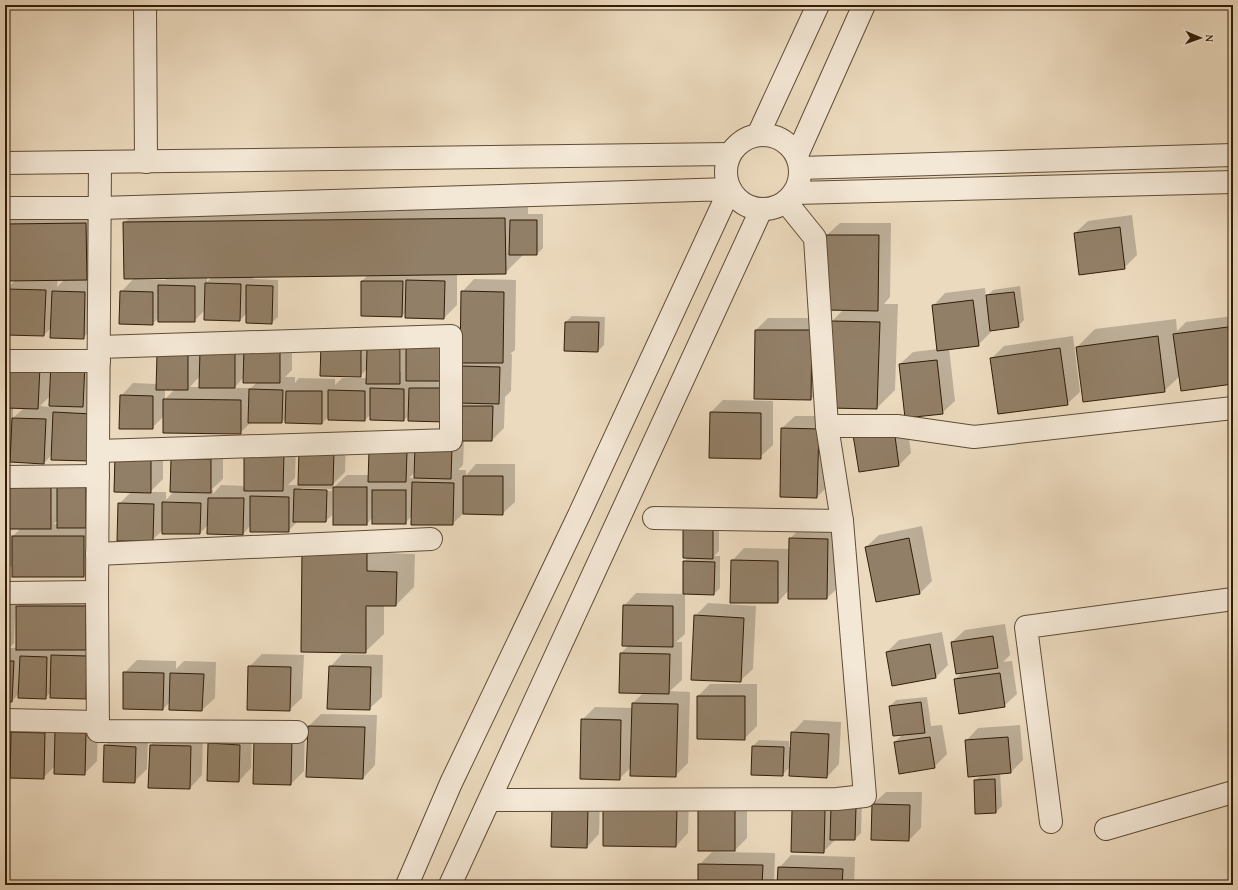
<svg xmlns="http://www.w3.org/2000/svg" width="1238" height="890" font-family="'Gentium Book Plus',serif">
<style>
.shadow{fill:#0003;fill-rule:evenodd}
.building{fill:#927f67;stroke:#311d08}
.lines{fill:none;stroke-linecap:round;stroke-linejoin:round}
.minor-casing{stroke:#604c36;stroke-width:24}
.tertiary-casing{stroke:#604c36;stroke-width:24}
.minor{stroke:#f3e7d5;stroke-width:22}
.tertiary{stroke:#f3e7d5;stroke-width:22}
</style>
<rect width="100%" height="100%" fill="#ecdabe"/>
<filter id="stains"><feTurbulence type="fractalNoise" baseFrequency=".005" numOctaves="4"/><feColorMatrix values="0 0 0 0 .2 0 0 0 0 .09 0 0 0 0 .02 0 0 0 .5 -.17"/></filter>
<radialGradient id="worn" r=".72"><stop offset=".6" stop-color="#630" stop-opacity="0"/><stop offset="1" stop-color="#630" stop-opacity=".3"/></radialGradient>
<!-- shadow -->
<g class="shadow">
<path d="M528 196V214H543V248L537 254H524L505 273 457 274V305L444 318 406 317V312L402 316 362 281 368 275 253 276V279L278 280V317L271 323 247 313 240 320 205 319V310L194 321 159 318 152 324 121 292 135 277 124 223 148 200ZM213 276 207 282V277ZM141 277H168L165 280 141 279Z"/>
<path d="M104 205 105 260 86 280H97L96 325 83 338 51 328 44 335 5 334V283V290L16 280H5V207ZM58 279H65L57 287Z"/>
<polygon points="1132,215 1137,255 1124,268 1075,233 1088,221"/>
<polygon points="840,223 891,223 890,297 884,304 898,304 895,390 877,408 832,321 844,309 827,235"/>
<path d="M474 279 516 280 515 350 510 354H512L511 391 505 397 504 428 492 440H464L463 465 458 470H466V475L476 464H515V502L502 514H463L452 524 412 516 405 523 373 517 367 524 334 487 347 475H369L370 451 459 435 460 406 463 402 461 366 465 362 462 292ZM415 472V478H409Z"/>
<polygon points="1020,286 1024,320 1018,326 991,330 991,332 978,345 949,348 955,401 942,413 906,417 911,453 899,465 860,471 906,417 900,364 913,352 938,349 933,306 945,293 985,288 986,297 993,290"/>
<polygon points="572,316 605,317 604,345 598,351 565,350 566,322"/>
<polygon points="1233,316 1233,383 1180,376 1164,391 1077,347 1095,329 1176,319 1177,331 1186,322"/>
<polygon points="768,318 824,318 824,386 811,399 755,398 756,330"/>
<polygon points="1073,336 1080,392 1067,404 992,358 1004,346"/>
<path d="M292 337V370L285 377H295V383L299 378 335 379V385L342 378H367V369L360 376 322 345 412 337 458 376 404 420 371 414 365 420 329 416 322 423 286 418 282 422H251L240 433 164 416 152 428 121 396 133 383 157 384 158 354ZM399 344H401V372H399ZM200 377V387H190L196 380ZM244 377 257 382 251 388H234ZM165 389H175L165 399Z"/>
<path d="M97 352 104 401 44 463 12 447 5 454V408H6L8 366ZM50 396V407L40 406ZM13 407 24 408 13 418Z"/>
<polygon points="723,400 773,401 773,445 760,457 711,412"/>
<polygon points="795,416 831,416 829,485 817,497 782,428"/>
<path d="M346 439 345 472 332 485V515L326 521H298L288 531 251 525 243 534 208 525 200 533H163V530L152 540 119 504 131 492 115 491 163 444V479L150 492H166V500L174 491 172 459 223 447V479L211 490H213V494L221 485 245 486 296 441 295 478 288 485H299ZM301 488 332 489V491L301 490Z"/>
<path d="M98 471 97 564 84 576H13V565L5 572V473ZM58 520V524H54ZM11 528H21L11 538Z"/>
<polygon points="719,521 719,551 714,556 720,556 720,588 714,594 685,593 685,634 676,642 682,642 682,680 670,691 690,692 688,763 675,776 631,767 619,779 582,720 595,707 633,708 633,703 644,692 620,654 629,645 624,606 636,593 684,594 684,562"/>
<polygon points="802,526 840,526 840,586 827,598 789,590 778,602 732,561 744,548 790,549 790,539"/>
<polygon points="922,526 932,581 920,593 866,547 879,535"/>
<polygon points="321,532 385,532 385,553 415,554 414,587 396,605 384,605 384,634 365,652 303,550"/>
<polygon points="30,594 98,594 98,686 85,698 51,692 45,698 19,693 12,701 5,701 5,595 16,596 14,643 9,648 17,648 17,607"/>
<polygon points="708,603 756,606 753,669 740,681 695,616"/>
<polygon points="1005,624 1010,655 1003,662 1012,661 1017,694 1004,706 955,679 962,673 952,642 965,630"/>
<polygon points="942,632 948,665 936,677 887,652 899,640"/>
<polygon points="262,654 304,655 302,698 289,710 249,667"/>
<polygon points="342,654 383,655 382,697 369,709 330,667"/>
<polygon points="137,660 176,661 176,669 184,661 216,662 215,698 202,710 170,702 163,709 124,673"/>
<polygon points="710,684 757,684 757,726 744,739 698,696"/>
<polygon points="927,697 931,726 942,725 947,754 934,767 895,742 903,734 890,706 896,700"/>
<polygon points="321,714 377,715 375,765 363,778 309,726"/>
<polygon points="5,719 13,719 13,732 25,720 98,720 97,761 84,774 55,766 43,778 12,760 5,767"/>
<polygon points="804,720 841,722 839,764 827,777 790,767 782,775 753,746 759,740 789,741 789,747 791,747 792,733"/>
<polygon points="1020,725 1023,760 1011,772 1000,773 1002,806 996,812 975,781 981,775 966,741 978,728"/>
<polygon points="305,727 304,771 291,784 255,738"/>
<polygon points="221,731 252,732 251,768 239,781 209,744"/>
<polygon points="118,733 148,734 147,769 134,782 105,746"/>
<polygon points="163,733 203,733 202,775 190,788 151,745"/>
<polygon points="886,792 922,792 921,828 909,840 873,804"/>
<polygon points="747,793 747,838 735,850 699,806"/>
<polygon points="600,795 599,834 587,847 553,808"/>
<polygon points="689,795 688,833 676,846 604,845"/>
<polygon points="862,801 861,833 855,839 836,839 823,852 793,809"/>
<polygon points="712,852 775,853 774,885 699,885 699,865"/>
<polygon points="791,855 855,857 854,885 778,885 779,868"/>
</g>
<!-- building -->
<g class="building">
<polygon points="505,218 506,274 124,279 123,222"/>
<polygon points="510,220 537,220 537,255 509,255"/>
<polygon points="86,223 87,280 5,281 5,224"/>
<polygon points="1120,227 1125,269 1079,275 1074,233"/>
<polygon points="826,235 879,235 878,311 825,310"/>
<polygon points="406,280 445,281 444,319 405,318"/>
<polygon points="361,281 403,281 402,317 361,316"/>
<polygon points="205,283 241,284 240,321 204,320"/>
<polygon points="158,285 195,286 195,322 158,322"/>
<polygon points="246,285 273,286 272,324 246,323"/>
<polygon points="6,289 46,290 44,336 5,335"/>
<polygon points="52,291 85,292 84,339 50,338"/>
<polygon points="120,291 153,292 153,325 119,324"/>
<polygon points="461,291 504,292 503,363 460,363"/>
<polygon points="1014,292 1019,327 990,331 986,295"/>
<polygon points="973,300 979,346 937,351 932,305"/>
<polygon points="831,321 880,322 877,409 829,408"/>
<polygon points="565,322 599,322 598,352 564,351"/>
<polygon points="1228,327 1233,367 1233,384 1181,391 1173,334"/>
<polygon points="755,330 812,330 811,400 754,399"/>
<polygon points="1158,336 1165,392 1083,402 1076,347"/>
<polygon points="321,344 361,345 361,377 320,376"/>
<polygon points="406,345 447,346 446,381 406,381"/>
<polygon points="244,348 280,349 280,383 243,383"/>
<polygon points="1060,348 1068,405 998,414 990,358"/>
<polygon points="367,349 400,349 400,384 366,384"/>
<polygon points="200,350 235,351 235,388 199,388"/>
<polygon points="157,354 188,354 188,390 156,390"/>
<polygon points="937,360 943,414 905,418 899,364"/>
<polygon points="51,363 85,364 83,407 49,406"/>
<polygon points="7,365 40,367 38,409 5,408"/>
<polygon points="460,366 500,367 499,404 459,403"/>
<polygon points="370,388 404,389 404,421 370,420"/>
<polygon points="409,388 446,388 445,422 408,421"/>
<polygon points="249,389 283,390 282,423 248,423"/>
<polygon points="328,390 365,391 365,421 328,420"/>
<polygon points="286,391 322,391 322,424 285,423"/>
<polygon points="120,395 153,396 153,429 119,429"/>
<polygon points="163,399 241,400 241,434 163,433"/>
<polygon points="459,406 493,406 492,441 458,441"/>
<polygon points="53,412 92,414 90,461 51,460"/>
<polygon points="710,412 761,413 761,459 709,458"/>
<polygon points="12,418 46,419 44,464 10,462"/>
<polygon points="781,428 819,429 817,498 780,497"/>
<polygon points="894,429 899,466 859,472 853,435"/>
<polygon points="415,446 452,447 451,479 414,478"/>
<polygon points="299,450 334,451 333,485 298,485"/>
<polygon points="369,450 407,451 406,482 368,482"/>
<polygon points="244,453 284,453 283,491 244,491"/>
<polygon points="115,456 151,457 151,493 114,492"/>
<polygon points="171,459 211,459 211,493 170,492"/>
<polygon points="463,476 503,476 503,515 463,514"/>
<polygon points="412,482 454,483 453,525 411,525"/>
<rect x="57" y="483" width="29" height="45"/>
<rect x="7" y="486" width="44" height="43"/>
<rect x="333" y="487" width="34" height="38"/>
<polygon points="294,489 327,490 326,522 293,522"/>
<rect x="372" y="490" width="34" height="34"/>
<polygon points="250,496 289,497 289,532 250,532"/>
<polygon points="208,498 244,498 243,535 207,534"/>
<polygon points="162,502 201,503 200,534 162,534"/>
<polygon points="118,503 154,504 153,541 117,541"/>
<polygon points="683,526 713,527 713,559 683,558"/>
<rect x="12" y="536" width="72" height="41"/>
<polygon points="789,538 828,539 827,599 788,599"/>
<polygon points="909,538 920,594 876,602 865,547"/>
<polygon points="302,549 367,550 367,571 397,572 396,606 366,606 366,653 301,652"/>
<polygon points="731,560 778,561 778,603 730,603"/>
<polygon points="683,561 715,562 714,595 683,594"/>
<polygon points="623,605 673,606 673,647 622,646"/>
<rect x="16" y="606" width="70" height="44"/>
<polygon points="694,615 744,618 741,682 691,680"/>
<polygon points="993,636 998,668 956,674 951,642"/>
<polygon points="930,644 936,678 892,686 886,652"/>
<polygon points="620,653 670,654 669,694 619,693"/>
<polygon points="51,655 87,656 86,699 50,698"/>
<polygon points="20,656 47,657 46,699 18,698"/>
<polygon points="5,661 14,661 12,702 5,702"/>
<polygon points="248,666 291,667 290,711 247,710"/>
<polygon points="329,666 371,667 370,710 327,709"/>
<polygon points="123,672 164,673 163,710 123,709"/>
<polygon points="170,673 204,674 202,711 169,710"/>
<polygon points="1000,673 1005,707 959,714 954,679"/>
<polygon points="697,696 745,696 745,740 697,739"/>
<polygon points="921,702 925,733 893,736 889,706"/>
<polygon points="632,703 678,704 676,777 630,776"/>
<polygon points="581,719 621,720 620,780 580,779"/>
<polygon points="308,726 365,727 363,779 306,777"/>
<polygon points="11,732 45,733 44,779 10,778"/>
<polygon points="55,732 86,733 85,775 54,774"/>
<polygon points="791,732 829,734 827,778 789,776"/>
<polygon points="930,737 935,768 899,774 894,742"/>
<polygon points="1008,737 1011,773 968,777 965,740"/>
<polygon points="254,738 292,739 291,785 253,784"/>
<polygon points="208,743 240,745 239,782 207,781"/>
<polygon points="104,745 136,747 135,783 103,782"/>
<polygon points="150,745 191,746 190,789 148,788"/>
<polygon points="752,746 784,747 783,776 751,775"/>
<polygon points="995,779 996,813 975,814 974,780"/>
<polygon points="872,804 910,805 909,841 871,840"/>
<polygon points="603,806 677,807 676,847 603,846"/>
<rect x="698" y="806" width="37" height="45"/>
<polygon points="552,807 588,808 587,848 551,847"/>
<polygon points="831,807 856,807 855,840 830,840"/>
<polygon points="792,809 825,810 824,853 791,852"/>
<polygon points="698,864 763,865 762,885 698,885"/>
<polygon points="778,867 843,869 842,885 777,885"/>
</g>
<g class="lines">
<defs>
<g id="minor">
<polyline points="145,5 146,162"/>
<polyline points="100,162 97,592 98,731 297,732"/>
<polyline points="5,361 99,361"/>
<polyline points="827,426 897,426 974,437 1233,408"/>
<polyline points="98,451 451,440 451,336 99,347"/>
<polyline points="5,477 98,476"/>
<polyline points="654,518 842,521"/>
<polyline points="97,554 431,539"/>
<polyline points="5,593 97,592"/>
<polyline points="5,720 98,722"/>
<polyline points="490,800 837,799 865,796 842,521 827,426 815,238 786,202"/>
<polyline points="1051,822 1026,627 1233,599"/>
<polyline points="1106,829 1233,792"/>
</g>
<g id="tertiary">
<circle cx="763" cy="172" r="37"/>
<polyline points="758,135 818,5"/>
<polyline points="797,155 864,5"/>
<polyline points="5,163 730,154"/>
<polyline points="800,168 1233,155"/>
<polyline points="794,193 1233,182"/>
<polyline points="5,208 100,208 730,189 579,515 451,783 407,885"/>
<polyline points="450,885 761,210"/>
</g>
</defs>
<!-- minor casing -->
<use href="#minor" class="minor-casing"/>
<!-- tertiary casing -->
<use href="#tertiary" class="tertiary-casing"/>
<!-- minor -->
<use href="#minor" class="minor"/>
<!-- tertiary -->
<use href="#tertiary" class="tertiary"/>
</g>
<!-- margin -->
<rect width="1238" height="890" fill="none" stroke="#ecdabe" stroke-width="20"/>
<rect x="6" y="6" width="1226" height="878" fill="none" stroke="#311d08" stroke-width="2"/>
<rect x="10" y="10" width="1218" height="870" fill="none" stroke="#311d08"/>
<!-- north arrow -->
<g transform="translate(1200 38) rotate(92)" stroke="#f3e7d5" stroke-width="3" paint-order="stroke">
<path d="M0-3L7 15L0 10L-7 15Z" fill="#311d08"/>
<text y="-6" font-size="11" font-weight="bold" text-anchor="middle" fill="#311d08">N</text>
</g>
<rect width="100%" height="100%" filter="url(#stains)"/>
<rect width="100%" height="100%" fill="url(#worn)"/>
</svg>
